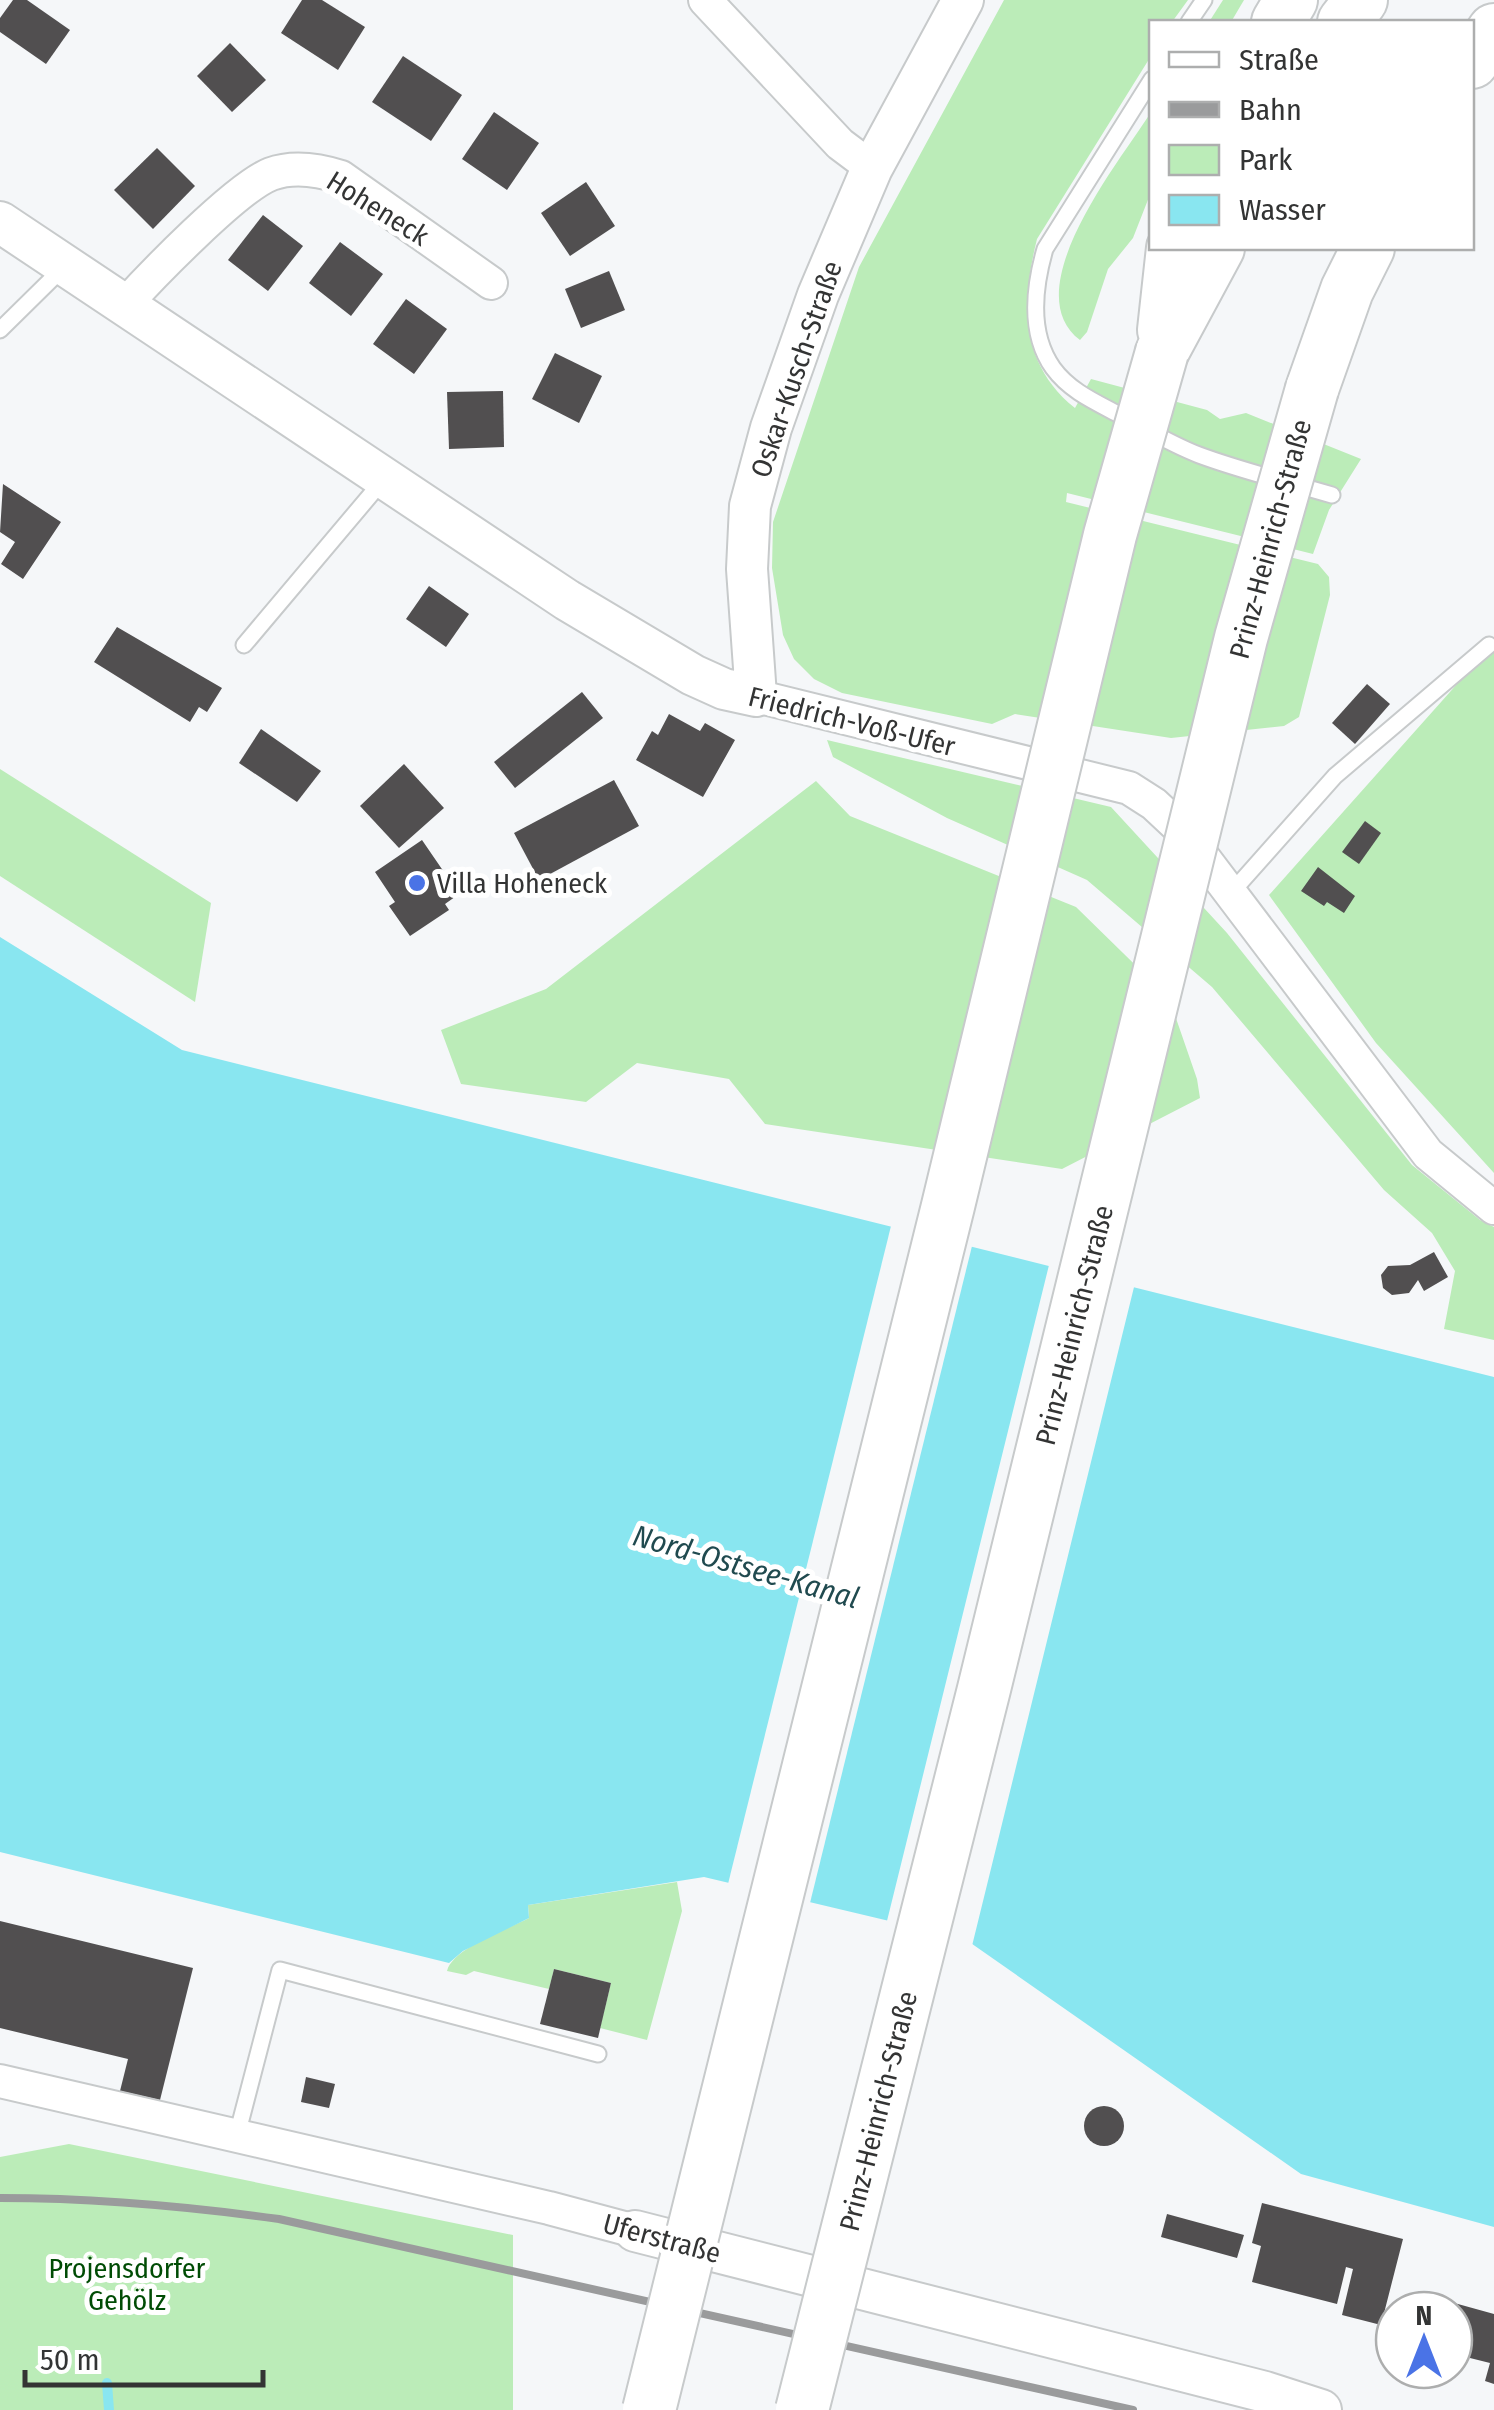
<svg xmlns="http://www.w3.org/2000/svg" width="1494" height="2410" font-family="'Fira Sans Condensed',sans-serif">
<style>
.green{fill:#bbecb8}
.water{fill:#89e6f0}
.pier{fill:#f5f7f9}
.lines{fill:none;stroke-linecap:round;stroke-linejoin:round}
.stream{stroke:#89e6f0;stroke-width:10}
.building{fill:#514f50}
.service-casing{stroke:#c7cacb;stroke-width:19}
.minor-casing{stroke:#c7cacb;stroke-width:36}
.tertiary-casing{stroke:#c7cacb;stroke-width:44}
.trunk-casing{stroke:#c7cacb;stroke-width:56}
.service{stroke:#fff;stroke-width:15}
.minor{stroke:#fff;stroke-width:32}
.tertiary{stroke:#fff;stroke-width:40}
.trunk{stroke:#fff;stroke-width:52}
.rail{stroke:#9a9b9c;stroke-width:8}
.trunk-bridge-casing{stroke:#c7cacb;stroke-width:56;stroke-linecap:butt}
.trunk-bridge{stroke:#fff;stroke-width:52}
.poi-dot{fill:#4a73e6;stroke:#fff;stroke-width:4}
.labels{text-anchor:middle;stroke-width:10;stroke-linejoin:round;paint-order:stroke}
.street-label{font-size:28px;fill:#333434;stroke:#fff}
.poi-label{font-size:28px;fill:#333434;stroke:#fff;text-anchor:start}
.park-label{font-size:28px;fill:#004c05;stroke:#fff}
.water-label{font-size:30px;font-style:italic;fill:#204a4f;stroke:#fff}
</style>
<rect width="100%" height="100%" fill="#f5f7f9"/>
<!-- green -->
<g class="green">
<path d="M1004 0H1188L1172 22H1152L1151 56 1037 239C1021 303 1020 364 1075 408L1091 379 1207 410 1220 419 1246 413 1361 459 1329 510 1313 554 1067 493 1066 502 1318 564 1329 577 1330 595 1299 717 1284 726 1171 738 1015 714 992 724 842 693 814 679 794 659 783 635 772 568 773 522 859 267Z"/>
<polygon points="1223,0 1244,0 1231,22 1209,22"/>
<path d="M1151 112V192L1133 238 1108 269 1087 332 1080 340C1014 290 1121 160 1151 112Z"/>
<polygon points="1494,637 1494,1173 1376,1043 1269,895 1466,674"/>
<polygon points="827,740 1111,807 1227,933 1412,1165 1480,1220 1494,1227 1494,1340 1444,1329 1455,1271 1432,1233 1384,1190 1212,987 1087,880 947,818 833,757"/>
<polygon points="0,769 211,903 195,1002 0,876"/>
<polygon points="816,781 850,816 1076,907 1169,998 1197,1079 1200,1098 1062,1169 765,1124 729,1079 637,1063 586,1102 461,1084 441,1030 546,989"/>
<path d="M677 1882 682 1911 647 2040 600 2028 611 1983 554 1969 549 1989 474 1971 466 1975 447 1971C453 1948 508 1929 529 1918L528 1905Z"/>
<polygon points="69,2144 513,2235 513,2410 0,2410 0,2157"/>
</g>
<!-- water -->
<polygon class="water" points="0,937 182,1050 1494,1377 1494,2227 1301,2174 965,1939 704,1877 528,1905 529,1918 463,1951 449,1963 0,1852"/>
<!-- pier -->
<g class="pier">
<polygon points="892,1222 973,1242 809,1907 727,1888"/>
<polygon points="1050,1261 1135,1283 971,1950 963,1944 886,1925"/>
</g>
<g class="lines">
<!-- stream -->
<polyline class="stream" points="107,2383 109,2410"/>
</g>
<!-- building -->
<g class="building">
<polygon points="13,0 27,0 70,30 46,64 0,32 0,18"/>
<polygon points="302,0 322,0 365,27 338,70 281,33"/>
<polygon points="230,43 266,80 232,112 197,76"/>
<polygon points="403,56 462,95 431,141 372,102"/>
<polygon points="494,112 539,143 507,190 462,159"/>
<polygon points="157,148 195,186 153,229 114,190"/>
<polygon points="586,182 615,226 570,256 541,213"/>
<polygon points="263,215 303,246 268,291 228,260"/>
<polygon points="340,242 383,274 351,316 309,283"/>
<polygon points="609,271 625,310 581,328 565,289"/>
<polygon points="406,299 447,329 414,374 373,344"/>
<polygon points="555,353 602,376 579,423 532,399"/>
<polygon points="503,391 504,447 449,449 447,392"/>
<polygon points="3,484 61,522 23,579 1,564 15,542 0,532"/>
<polygon points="429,586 469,614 446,647 406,619"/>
<polygon points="117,627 222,688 207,712 199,707 190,722 94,662"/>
<polygon points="1367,684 1390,704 1355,744 1332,723"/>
<polygon points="582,692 603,718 515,788 494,762"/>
<polygon points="669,714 700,731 705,723 735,740 703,797 636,760 652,731 658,735"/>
<polygon points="261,729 321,771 297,802 239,763"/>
<polygon points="404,764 444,808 399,848 360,806"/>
<polygon points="614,780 639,826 539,880 514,833"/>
<polygon points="1365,821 1381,833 1359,864 1342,852"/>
<polygon points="422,840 459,894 445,904 449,910 410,936 389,906 395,902 375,872"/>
<polygon points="1318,867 1355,896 1344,913 1327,902 1324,906 1301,891"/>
<polygon points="1434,1252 1448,1277 1424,1291 1418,1280 1409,1293 1392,1295 1383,1288 1381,1275 1388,1266 1410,1265"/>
<polygon points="0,1921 193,1968 160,2100 120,2091 128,2059 0,2028"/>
<polygon points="554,1969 611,1983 598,2038 540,2024"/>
<polygon points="306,2077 335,2084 329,2108 301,2102"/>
<circle cx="1104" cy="2126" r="20"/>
<polygon points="1262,2203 1403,2239 1381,2325 1342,2315 1353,2269 1346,2267 1337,2304 1252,2282 1261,2246 1252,2243"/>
<polygon points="1167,2214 1244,2235 1237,2258 1161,2237"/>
<polygon points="1429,2296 1494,2314 1494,2384 1485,2381 1490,2363 1454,2354 1454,2310 1417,2310 1420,2301 1427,2303"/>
</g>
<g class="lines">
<defs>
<g id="service">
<polyline points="1189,22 1204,0"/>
<path d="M1152 79 1045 249C1034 287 1029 334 1053 368 1069 390 1093 401 1116 413 1143 427 1170 444 1199 455 1242 471 1288 482 1332 495"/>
<polyline points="0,330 65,266"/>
<polyline points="244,645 384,479"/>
<polyline points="1231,893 1335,776 1489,645"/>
<polyline points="237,2135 280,1970 598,2054"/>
</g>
<g id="minor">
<polyline points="705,0 840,144 872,168"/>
<path d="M124 306C151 276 237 187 271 174 293 166 319 170 341 177L491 283"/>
<polyline points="756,696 1129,788 1154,804 1185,833 1428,1154 1494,1208"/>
<polyline points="0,2081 549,2208 635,2231"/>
</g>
<g id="tertiary">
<polyline points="0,222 567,600 693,675 724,689 756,696 747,569 750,506 771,428 818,295 872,168 963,0"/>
<polyline points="635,2231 1265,2392 1321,2410"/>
</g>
<g id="trunk">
<polyline points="1278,22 1291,0"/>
<polyline points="1344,22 1361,0"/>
<polyline points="1472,62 1494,30"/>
<polyline points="1164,330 1173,248"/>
<polyline points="1162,352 1218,248"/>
<polyline points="1312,389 1347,290 1368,248"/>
</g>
</defs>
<!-- service casing -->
<use href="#service" class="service-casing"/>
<!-- minor casing -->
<use href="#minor" class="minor-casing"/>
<!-- tertiary casing -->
<use href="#tertiary" class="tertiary-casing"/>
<!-- trunk casing -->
<use href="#trunk" class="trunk-casing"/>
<!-- service -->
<use href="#service" class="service"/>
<!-- minor -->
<use href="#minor" class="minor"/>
<!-- tertiary -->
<use href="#tertiary" class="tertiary"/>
<!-- trunk -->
<use href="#trunk" class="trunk"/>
<!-- rail -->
<path class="rail" d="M0 2198C95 2198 185 2206 279 2219L1133 2410"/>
<defs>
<g id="trunk-bridge">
<polyline points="649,2410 948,1206 1110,535 1162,352"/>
<polyline points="802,2410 984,1689 1241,638 1312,389"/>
</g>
</defs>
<!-- trunk-bridge casing -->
<use href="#trunk-bridge" class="trunk-bridge-casing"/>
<!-- trunk-bridge -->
<use href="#trunk-bridge" class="trunk-bridge"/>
</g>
<!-- markers -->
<circle class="poi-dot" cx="417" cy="883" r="10"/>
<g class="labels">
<!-- street labels -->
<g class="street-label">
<text transform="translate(378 208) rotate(32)" y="10">Hoheneck</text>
<text transform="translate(796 369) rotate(-71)" y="10">Oskar-Kusch-Straße</text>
<text transform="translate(1270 539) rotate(-75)" y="10">Prinz-Heinrich-Straße</text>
<text transform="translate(852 721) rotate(14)" y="10">Friedrich-Voß-Ufer</text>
<text transform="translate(1074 1325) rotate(-76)" y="10">Prinz-Heinrich-Straße</text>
<text transform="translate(878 2111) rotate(-76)" y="10">Prinz-Heinrich-Straße</text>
<text transform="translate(662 2238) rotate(15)" y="10">Uferstraße</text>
</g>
<!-- poi labels -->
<g class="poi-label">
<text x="437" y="893">Villa Hoheneck</text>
</g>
<!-- park labels -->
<g class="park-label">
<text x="127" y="2278">Projensdorfer<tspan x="127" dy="32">Gehölz</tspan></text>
</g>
<!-- water labels -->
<g class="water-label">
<text transform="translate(746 1567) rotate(16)" y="10">Nord-Ostsee-Kanal</text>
</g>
</g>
<!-- legend -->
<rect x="1149" y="20" width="325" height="230" fill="#ffffff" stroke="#adaeae" stroke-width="2.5"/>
<rect x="1169" y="52" width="50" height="15" fill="#ffffff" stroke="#adaeae" stroke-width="2.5"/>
<text x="1239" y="70" font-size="30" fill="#333434">Straße</text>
<rect x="1169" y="102" width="50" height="15" fill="#9a9b9c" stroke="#adaeae" stroke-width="2.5"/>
<text x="1239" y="120" font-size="30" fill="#333434">Bahn</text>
<rect x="1169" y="145" width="50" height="30" fill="#bbecb8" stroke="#adaeae" stroke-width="2.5"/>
<text x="1239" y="170" font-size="30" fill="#333434">Park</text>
<rect x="1169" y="195" width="50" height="30" fill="#89e6f0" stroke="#adaeae" stroke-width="2.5"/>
<text x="1239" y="220" font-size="30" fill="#333434">Wasser</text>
<!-- north arrow -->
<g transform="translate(1424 2340)"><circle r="48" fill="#ffffff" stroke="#adaeae" stroke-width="2.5"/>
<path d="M0-8L18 38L0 25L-18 38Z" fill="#4a73e6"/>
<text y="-15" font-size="28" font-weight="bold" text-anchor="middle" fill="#333434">N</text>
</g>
<!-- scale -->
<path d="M25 2370v15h238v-15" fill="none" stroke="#333434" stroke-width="5"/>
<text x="40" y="2370" font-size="30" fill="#333434" stroke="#ffffff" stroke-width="8" paint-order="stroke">50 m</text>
</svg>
